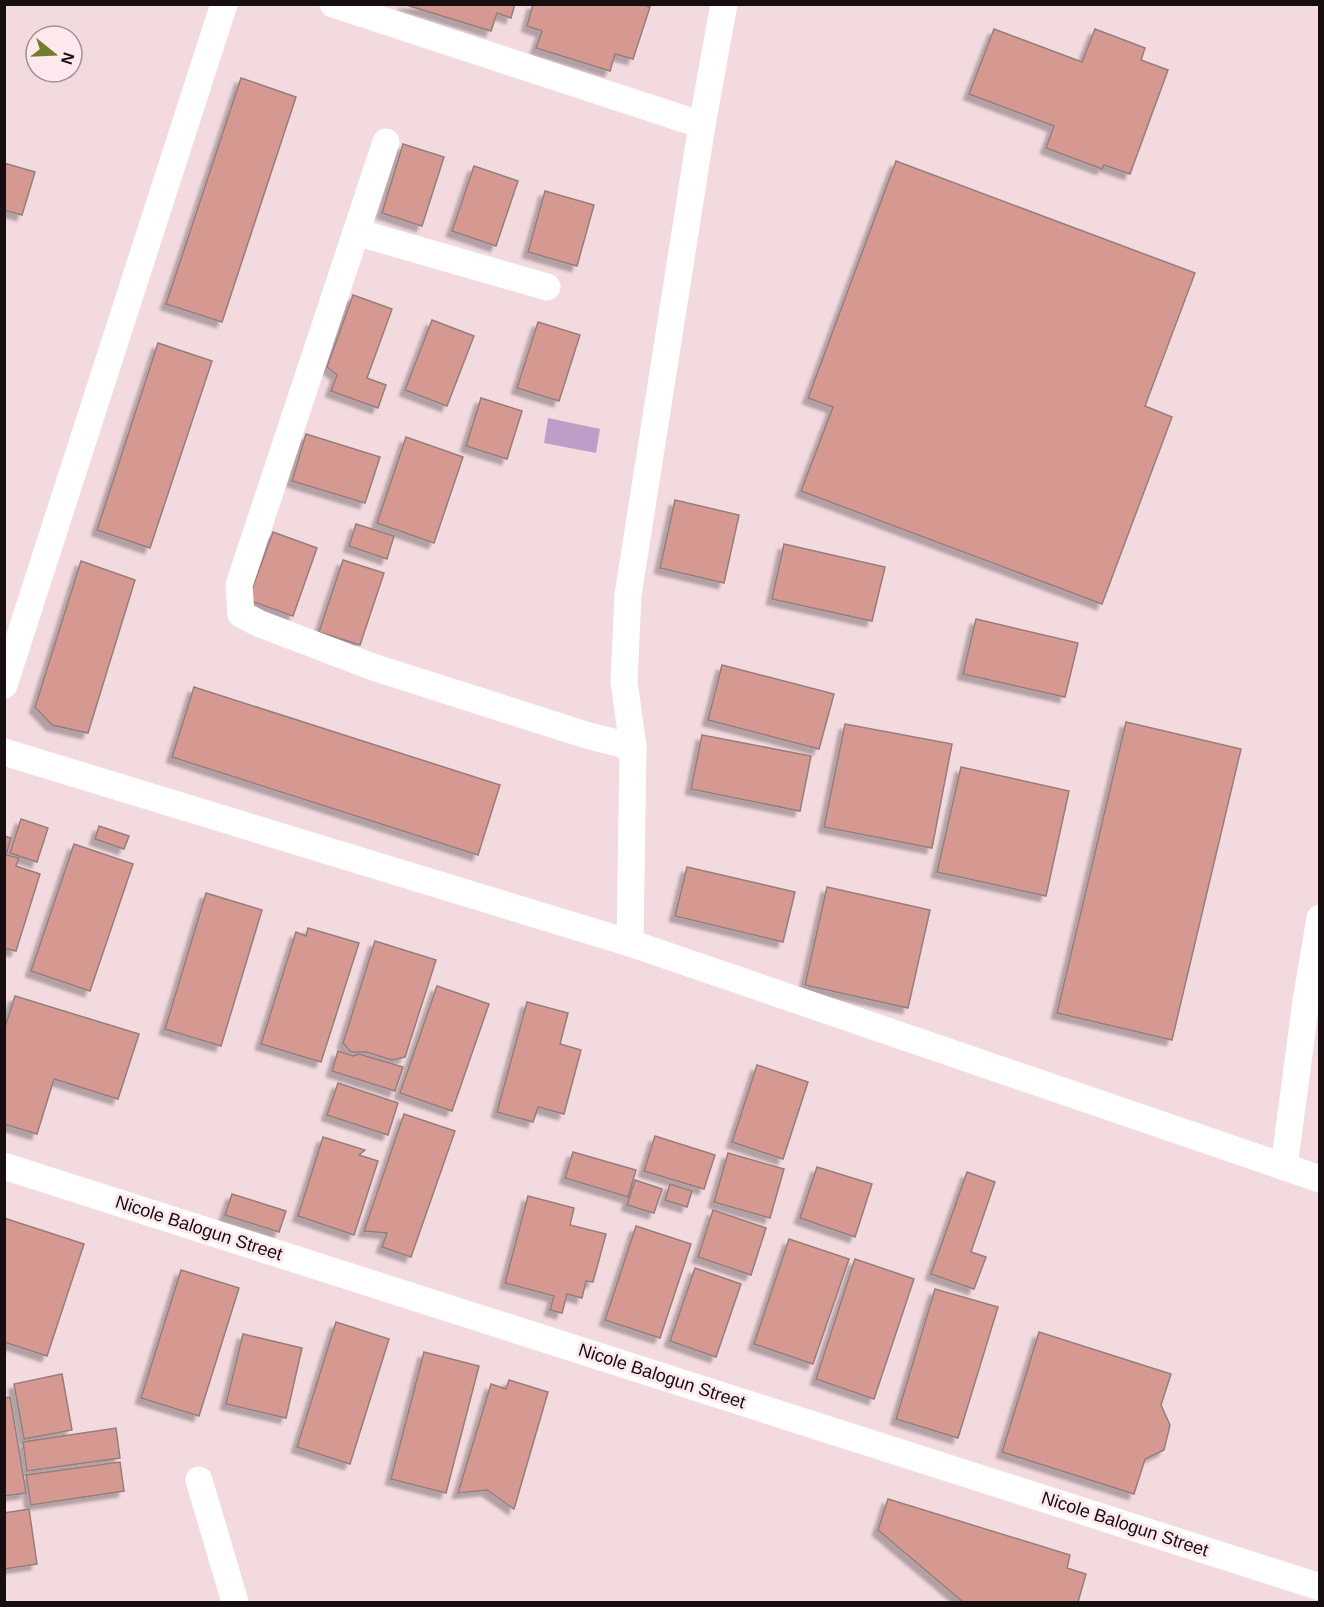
<svg xmlns="http://www.w3.org/2000/svg" width="1324" height="1607" font-family="Arial,sans-serif">
<style>
.water{fill:#be9dc9}
.building{fill:#d59992;stroke:#957e7c;stroke-width:1.5;filter:url(#shadow)}
.lines{fill:none;stroke-linecap:round;stroke-linejoin:round}
.street{stroke:#fff;stroke-width:27}
.labels{text-anchor:middle;stroke-width:6;stroke-linejoin:round;paint-order:stroke}
.street-label{font-size:18px;fill:#170e10;stroke:#fde9ed}
</style>
<defs>
<filter id="shadow"><feDropShadow dx="-5.5" dy="5.5" stdDeviation="1.5" flood-color="#0004"/></filter>
</defs>
<rect width="100%" height="100%" fill="#f3dadf"/>
<!-- water -->
<polygon class="water" points="548,418 600,429 596,453 544,443"/>
<!-- building -->
<g class="building">
<polygon points="403,4 515,4 511,18 497,13 491,31"/>
<polygon points="533,4 642,4 650,7 633,59 615,54 610,71 536,48 542,31 527,26"/>
<polygon points="994,29 1082,62 1095,29 1145,48 1141,60 1168,70 1130,174 1104,165 1102,169 1046,148 1054,126 969,94"/>
<polygon points="241,78 296,97 222,322 166,304"/>
<polygon points="403,144 444,157 422,226 382,213"/>
<polygon points="896,161 1195,273 1145,406 1172,417 1102,604 801,491 833,407 808,398"/>
<polygon points="4,163 35,172 22,215 4,210"/>
<polygon points="474,166 518,181 496,246 452,231"/>
<polygon points="545,191 594,205 577,266 528,252"/>
<polygon points="353,295 392,309 367,378 386,385 378,408 331,391 337,375 327,367"/>
<polygon points="432,320 474,336 447,406 405,390"/>
<polygon points="538,322 580,335 559,401 517,388"/>
<polygon points="158,343 212,361 150,548 97,530"/>
<polygon points="481,398 522,411 507,459 466,446"/>
<polygon points="306,434 380,457 365,503 292,481"/>
<polygon points="406,437 463,457 434,543 377,523"/>
<polygon points="675,500 739,515 724,583 660,568"/>
<polygon points="356,524 394,536 387,559 349,546"/>
<polygon points="273,532 317,548 293,616 248,600"/>
<polygon points="784,544 885,567 872,621 772,599"/>
<polygon points="343,560 384,573 360,645 319,632"/>
<polygon points="81,561 135,580 88,733 52,725 35,707"/>
<polygon points="976,619 1078,643 1065,697 963,674"/>
<polygon points="722,665 834,694 819,749 708,720"/>
<polygon points="194,687 500,785 478,855 172,757"/>
<polygon points="1126,722 1241,749 1172,1040 1057,1013"/>
<polygon points="845,724 952,744 932,848 824,827"/>
<polygon points="702,735 811,756 800,811 691,789"/>
<polygon points="961,767 1069,791 1046,896 937,872"/>
<polygon points="21,819 48,828 37,862 10,853"/>
<polygon points="99,826 129,836 124,849 95,839"/>
<polygon points="4,836 11,838 6,855 19,858 16,866 40,874 16,951 4,948"/>
<polygon points="74,844 133,864 90,991 31,971"/>
<polygon points="687,867 795,892 783,942 675,916"/>
<polygon points="827,887 930,910 908,1008 805,985"/>
<polygon points="206,893 262,910 221,1046 165,1029"/>
<polygon points="308,928 359,943 321,1062 261,1044 296,932 306,936"/>
<polygon points="375,941 436,960 405,1057 392,1060 366,1052 351,1052 343,1043"/>
<polygon points="437,986 489,1004 452,1111 400,1093"/>
<polygon points="15,996 139,1034 118,1099 54,1079 37,1134 4,1124 4,1030"/>
<polygon points="527,1002 568,1013 560,1044 581,1050 564,1114 538,1107 533,1122 497,1112"/>
<polygon points="338,1051 353,1056 359,1054 403,1067 395,1091 332,1071"/>
<polygon points="757,1065 808,1082 783,1159 732,1142"/>
<polygon points="338,1083 398,1103 388,1135 327,1115"/>
<polygon points="404,1114 455,1131 411,1257 382,1247 387,1233 364,1231"/>
<polygon points="655,1136 715,1155 704,1189 644,1171"/>
<polygon points="323,1137 365,1150 359,1155 378,1161 354,1235 298,1216"/>
<polygon points="573,1152 636,1170 628,1197 565,1178"/>
<polygon points="728,1153 784,1169 770,1218 714,1202"/>
<polygon points="817,1167 872,1184 855,1237 800,1218"/>
<polygon points="967,1172 995,1182 971,1252 986,1257 974,1289 931,1274"/>
<polygon points="635,1180 662,1189 654,1213 627,1205"/>
<polygon points="670,1184 692,1191 687,1207 665,1200"/>
<polygon points="232,1194 286,1211 279,1232 225,1215"/>
<polygon points="528,1196 574,1208 570,1225 606,1234 593,1282 586,1281 582,1298 567,1294 562,1313 550,1310 554,1296 505,1283"/>
<polygon points="713,1210 766,1228 751,1275 698,1257"/>
<polygon points="4,1218 84,1244 47,1356 4,1342"/>
<polygon points="636,1226 691,1244 660,1338 605,1320"/>
<polygon points="789,1239 849,1259 813,1364 754,1344"/>
<polygon points="855,1259 914,1279 874,1399 816,1379"/>
<polygon points="695,1268 741,1284 716,1357 670,1341"/>
<polygon points="181,1270 239,1288 199,1416 141,1398"/>
<polygon points="935,1289 998,1307 958,1438 896,1419"/>
<polygon points="336,1322 389,1339 350,1464 297,1447"/>
<polygon points="1039,1332 1171,1374 1161,1405 1170,1425 1164,1450 1145,1459 1134,1494 1002,1452"/>
<polygon points="243,1334 302,1348 286,1418 226,1404"/>
<polygon points="424,1352 479,1366 446,1493 391,1479"/>
<polygon points="62,1374 72,1430 24,1439 14,1384"/>
<polygon points="509,1380 548,1392 514,1509 487,1490 458,1493 491,1384 506,1389"/>
<polygon points="10,1397 26,1493 4,1496 4,1398"/>
<polygon points="116,1428 120,1458 27,1471 23,1442"/>
<polygon points="120,1462 124,1491 31,1505 26,1475"/>
<polygon points="888,1499 1070,1555 1067,1568 1086,1574 1078,1602 963,1602 878,1530"/>
<polygon points="29,1509 37,1564 4,1569 4,1513"/>
</g>
<g class="lines">
<!-- street -->
<g class="street">
<polyline points="333,4 702,125"/>
<polyline points="386,142 239,585 241,614 258,623 373,667 586,735 633,747"/>
<polyline points="356,232 547,287"/>
<polyline points="4,685 224,4"/>
<polyline points="4,752 630,943 1320,1179"/>
<polyline points="630,943 633,747 624,681 628,595 702,125 724,4"/>
<polyline points="4,1166 1320,1587"/>
<polyline points="1284,1167 1306,1001 1320,918"/>
<polyline points="199,1480 235,1602"/>
</g>
</g>
<g class="labels">
<!-- street labels -->
<g class="street-label">
<text transform="translate(199 1228) rotate(18)" y="6">Nicole Balogun Street</text>
<text transform="translate(662 1376) rotate(18)" y="6">Nicole Balogun Street</text>
<text transform="translate(1125 1524) rotate(18)" y="6">Nicole Balogun Street</text>
</g>
</g>
<!-- border -->
<rect width="1324" height="1607" fill="none" stroke="#170e10" stroke-width="12"/>
<!-- north arrow -->
<g transform="translate(54 54) rotate(108)"><circle r="28" fill="#fde9ed" stroke="#a19195" stroke-width="1.5"/>
<path d="M0-4.5L10 22L0 15L-10 22Z" fill="#727e2b"/>
<text y="-9" font-size="16" font-weight="bold" text-anchor="middle" fill="#170e10">N</text>
</g>
</svg>
